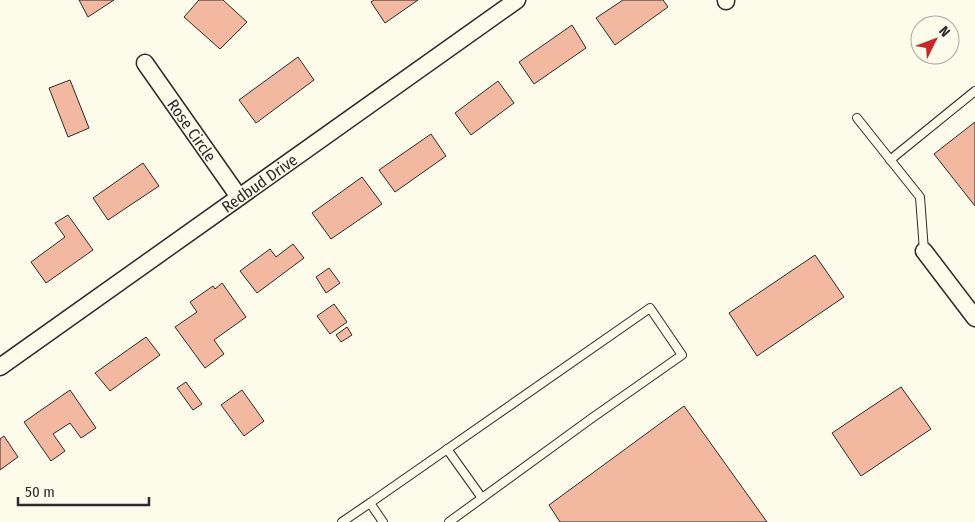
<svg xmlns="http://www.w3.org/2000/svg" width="975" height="522" font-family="'Fira Sans Condensed',sans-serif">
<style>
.building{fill:#f2b8a0;stroke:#2b2b2b}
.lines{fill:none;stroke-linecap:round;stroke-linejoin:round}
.lane-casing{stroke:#2b2b2b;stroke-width:10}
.street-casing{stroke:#2b2b2b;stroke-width:19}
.lane{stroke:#fdfbea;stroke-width:8}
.street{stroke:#fdfbea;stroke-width:16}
.labels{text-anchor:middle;stroke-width:4;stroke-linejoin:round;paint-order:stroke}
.street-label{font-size:16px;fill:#2b2b2b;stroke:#fdfbea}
</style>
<rect width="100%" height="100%" fill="#fdfbea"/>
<!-- building -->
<g class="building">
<polygon points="79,0 114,0 88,17"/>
<polygon points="199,0 223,0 247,22 220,49 184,17"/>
<polygon points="374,0 418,0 385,23 371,2"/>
<polygon points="623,0 663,0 668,7 615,45 596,18"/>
<polygon points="572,25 586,48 534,84 519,62"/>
<polygon points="298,57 314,80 256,123 239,100"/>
<polygon points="70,80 89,128 68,137 49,88"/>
<polygon points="498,81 514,103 471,135 455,113"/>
<polygon points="975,122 975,206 934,154"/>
<polygon points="431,134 446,156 395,192 379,170"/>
<polygon points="143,163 159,186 108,220 93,198"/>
<polygon points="362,177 382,204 331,239 312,213"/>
<polygon points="68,215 93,250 46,283 31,262 65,237 55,223"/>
<polygon points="293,244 304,258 257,293 240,271 270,249 276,257"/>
<polygon points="815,255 844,297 757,356 729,313"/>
<polygon points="329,268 340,283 326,293 316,277"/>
<polygon points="222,283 246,317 214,340 224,354 205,368 175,327 197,312 190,302 213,286 215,289"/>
<polygon points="334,304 347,322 330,334 317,316"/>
<polygon points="347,327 352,335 341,342 336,335"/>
<polygon points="146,337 160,355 110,391 95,373"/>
<polygon points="186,382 202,404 193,410 177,388"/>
<polygon points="901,387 931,429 861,476 832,433"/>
<polygon points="70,390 96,428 81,438 70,423 53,434 65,451 51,461 24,422"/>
<polygon points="242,390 264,421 244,436 221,405"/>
<polygon points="684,406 767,522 560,522 549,505"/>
<polygon points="4,436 18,457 0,470 0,439"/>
</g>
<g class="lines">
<defs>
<g id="lane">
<polyline points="857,118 920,197 924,251"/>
<polyline points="890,160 975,91"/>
<polyline points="447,449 482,498"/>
<polyline points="370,503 650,308 682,355 592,418 449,522"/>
<polyline points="342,522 370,503 383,522"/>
</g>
<g id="street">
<polyline points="726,0 726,1"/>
<path id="s1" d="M145 63 239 197"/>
<polyline points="924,251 975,318"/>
<path id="s2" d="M0 367 517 0"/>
</g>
</defs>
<!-- lane casing -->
<use href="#lane" class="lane-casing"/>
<!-- street casing -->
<use href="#street" class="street-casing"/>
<!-- lane -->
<use href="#lane" class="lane"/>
<!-- street -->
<use href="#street" class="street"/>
</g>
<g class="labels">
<!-- street labels -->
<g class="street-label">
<text dy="6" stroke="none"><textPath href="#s1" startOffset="82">Rose Circle</textPath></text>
<text dy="6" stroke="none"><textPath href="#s2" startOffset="318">Redbud Drive</textPath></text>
</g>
</g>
<!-- north arrow -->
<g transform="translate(935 40) rotate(48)"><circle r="24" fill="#fdfbea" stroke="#a9a89e"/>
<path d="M0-4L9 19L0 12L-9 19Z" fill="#c62828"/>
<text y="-8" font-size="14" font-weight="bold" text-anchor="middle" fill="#2b2b2b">N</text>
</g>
<!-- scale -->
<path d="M18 497v8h131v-8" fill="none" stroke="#2b2b2b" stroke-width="2.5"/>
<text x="25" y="497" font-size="15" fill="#2b2b2b" stroke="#fdfbea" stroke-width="4" paint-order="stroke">50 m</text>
</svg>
